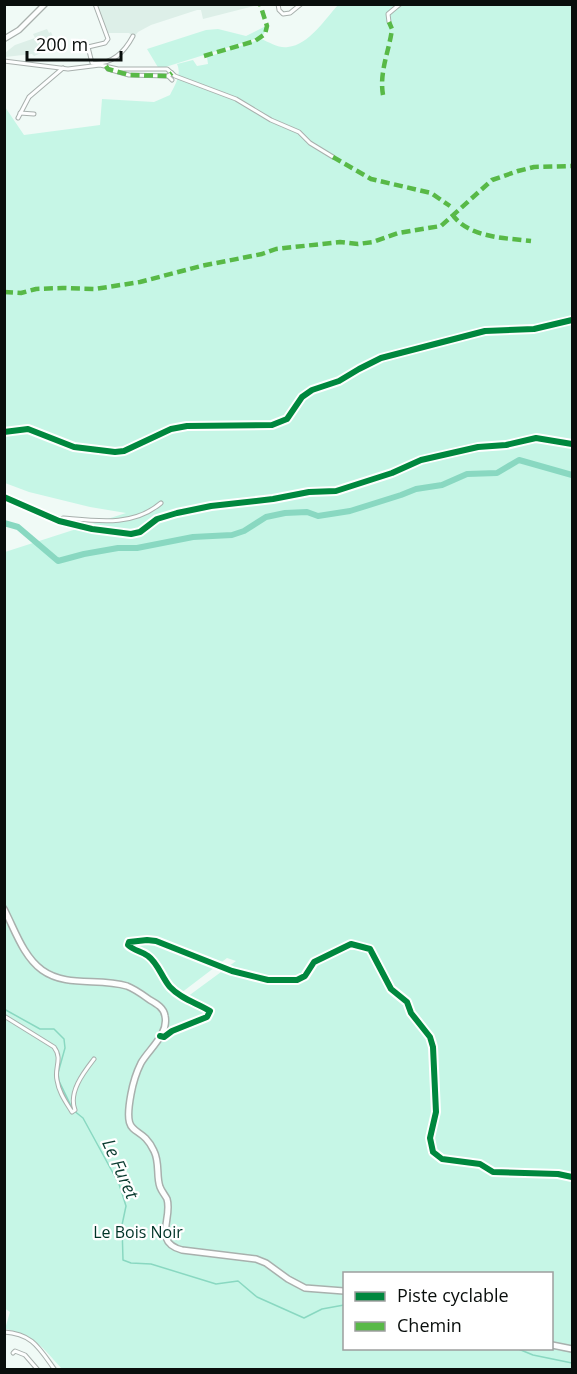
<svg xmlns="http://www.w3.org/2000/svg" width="577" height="1374" font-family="'Open Sans',sans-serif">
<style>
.built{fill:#ddefe8}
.green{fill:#c6f6e6;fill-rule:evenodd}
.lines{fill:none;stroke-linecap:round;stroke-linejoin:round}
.stream{stroke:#89d8c1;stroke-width:1.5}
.river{stroke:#89d8c1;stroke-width:6}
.street-casing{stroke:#a8b0ad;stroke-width:5}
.secondary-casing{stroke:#a8b0ad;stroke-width:7}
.primary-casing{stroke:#a8b0ad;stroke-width:8}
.street{stroke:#fdfefe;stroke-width:3}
.secondary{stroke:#fdfefe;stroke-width:4.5}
.primary{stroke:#fdfefe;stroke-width:5}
.quiet{stroke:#58b947;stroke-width:4.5;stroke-dasharray:9 4.5;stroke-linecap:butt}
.cycleway-casing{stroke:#fff;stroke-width:10}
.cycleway{stroke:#00873e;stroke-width:6}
.labels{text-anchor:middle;stroke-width:4.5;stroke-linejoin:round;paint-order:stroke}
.park-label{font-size:16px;fill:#003327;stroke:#fff}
.water-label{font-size:18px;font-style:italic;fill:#0a3c30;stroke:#fff}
</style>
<rect width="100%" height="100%" fill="#f0faf6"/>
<!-- built -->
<g class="built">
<polygon points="97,5 258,5 203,19 201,10 197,10 151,25 138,32 134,37 129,33 108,33"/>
<polygon points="47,29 49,33 51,32 55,42 49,50 34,56 32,54 5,57 5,53 15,45 35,38 33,34"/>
</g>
<!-- green -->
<g class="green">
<path d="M338 5H572V1369H62C41 1346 36 1336 5 1329L10 1312 4 1308 5 552 126 513 90 507 29 492 5 483V107L24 135 100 125 102 99 154 102 170 95C175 85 182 75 177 64L193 60 197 66 208 64 207 57 261 39C269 42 280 49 288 47 309 45 325 19 338 5ZM227 958 236 961 187 997 181 993ZM344 1274H552V1348H344Z"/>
<polygon points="266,26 266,30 263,35 252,40 159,69 147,49 206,30 218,29 246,36"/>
</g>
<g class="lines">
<!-- stream -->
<g class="stream">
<polyline points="4,1009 40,1029 54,1029 64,1039 65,1048 58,1073 59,1081 73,1110 83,1118 119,1184 126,1206 122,1225 123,1260 131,1263 151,1264 216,1284 238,1281 257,1297 304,1318 322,1309 344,1305"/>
<polyline points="516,1348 533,1355 572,1363"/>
</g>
<!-- river -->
<polyline class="river" points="4,523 18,527 58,561 84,554 118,548 137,548 193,537 232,535 244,531 266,517 285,513 307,512 318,516 350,511 401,495 416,489 442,485 467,474 497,473 519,460 572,475"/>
<defs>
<g id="street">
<path d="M95 4 108 39 105 43 88 47 92 63C111 65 124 53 133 36"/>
<polyline points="278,4 279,10 283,14 290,13 301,4"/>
<polyline points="389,22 388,14 400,4"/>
<polyline points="4,61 68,69 100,65 118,69 167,69 175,76 236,99 271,120 299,132 310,143 333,157"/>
<polyline points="106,66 108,69 129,75 168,76 172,73"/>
<polyline points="168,76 172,80"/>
<polyline points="20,113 34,114"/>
<polyline points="18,118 29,97 63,68"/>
<path d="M59 521 63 518C97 521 133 527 161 503"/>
<path d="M4 1016 54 1047C63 1059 54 1068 57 1080 59 1093 66 1102 72 1112L75 1110C68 1092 84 1072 94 1059"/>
<path d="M160 1036 164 1037 172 1031 207 1017 210 1011C197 1003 181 999 170 987 162 978 158 963 148 956 142 951 134 951 128 945L129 942 147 940 156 941 232 971 268 980H297L305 976 314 962 351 944 370 949 391 989 407 1002 411 1013 430 1037 433 1047 436 1112 430 1138 433 1152 442 1159 480 1164 493 1172 558 1174 572 1177"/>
<path d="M4 1332C33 1334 39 1348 55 1370"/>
<polyline points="13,1353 15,1351 25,1355 38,1370"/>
</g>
<g id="secondary">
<polyline points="4,39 19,30 45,4"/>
<polyline points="4,432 28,429 74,447 115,452 124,451 171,429 187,426 272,425 287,419 302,397 312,390 339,381 359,369 381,358 485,331 534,329 572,320"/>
<polyline points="4,497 59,521 92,529 131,534 140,532 157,519 177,513 211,506 273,499 309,492 336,491 392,473 421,460 478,447 506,445 536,438 572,444"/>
</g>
<g id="primary">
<path d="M4 909C15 930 23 956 42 970 67 988 99 977 127 986 135 989 143 995 150 1000 157 1004 164 1008 165 1016 169 1034 149 1049 141 1063 136 1073 133 1083 131 1094 122 1142 140 1121 154 1151 160 1163 156 1176 160 1187 162 1192 165 1195 167 1199 173 1218 152 1242 182 1250L256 1259 266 1263 288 1279 305 1288 344 1291"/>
<polyline points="552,1345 572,1349"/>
</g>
</defs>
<!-- street casing -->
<use href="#street" class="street-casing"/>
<!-- secondary casing -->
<use href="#secondary" class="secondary-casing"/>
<!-- primary casing -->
<use href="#primary" class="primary-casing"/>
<!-- street -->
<use href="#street" class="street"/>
<!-- secondary -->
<use href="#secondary" class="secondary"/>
<!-- primary -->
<use href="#primary" class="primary"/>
<!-- quiet -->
<g class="quiet">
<polyline points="204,56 255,41 265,34 267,26 260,4"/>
<polyline points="106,66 108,69 129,75 168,76 172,73"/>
<path d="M383 95C379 72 389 52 392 29L389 22"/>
<polyline points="333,157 371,179 431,193 450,206"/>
<path d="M452 214C468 238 506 238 531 241"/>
<polyline points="4,292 21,293 36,289 63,288 95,289 140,282 201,266 262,254 276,249 340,242 358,244 373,242 398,233 441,226 492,180 518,171 534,167 572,166"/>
</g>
<defs>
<g id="cycleway">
<polyline points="4,432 28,429 74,447 115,452 124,451 171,429 187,426 272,425 287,419 302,397 312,390 339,381 359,369 381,358 485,331 534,329 572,320"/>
<polyline points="4,497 59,521 92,529 131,534 140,532 157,519 177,513 211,506 273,499 309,492 336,491 392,473 421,460 478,447 506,445 536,438 572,444"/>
<path d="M160 1036 164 1037 172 1031 207 1017 210 1011C197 1003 181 999 170 987 162 978 158 963 148 956 142 951 134 951 128 945L129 942 147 940 156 941 232 971 268 980H297L305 976 314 962 351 944 370 949 391 989 407 1002 411 1013 430 1037 433 1047 436 1112 430 1138 433 1152 442 1159 480 1164 493 1172 558 1174 572 1177"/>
</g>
</defs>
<!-- cycleway casing -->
<use href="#cycleway" class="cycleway-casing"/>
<!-- cycleway -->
<use href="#cycleway" class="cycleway"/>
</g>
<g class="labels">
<!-- park labels -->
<g class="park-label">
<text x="138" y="1238">Le Bois Noir</text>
</g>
<!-- water labels -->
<g class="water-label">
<text transform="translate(120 1169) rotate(66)" y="6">Le Furet</text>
</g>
</g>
<!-- border -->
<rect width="577" height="1374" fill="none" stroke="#090e0c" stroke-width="12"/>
<!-- legend -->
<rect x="343" y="1272" width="210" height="78" fill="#ffffff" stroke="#9d9f9e" stroke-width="1.5"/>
<rect x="355" y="1292" width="30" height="9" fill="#00873e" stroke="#9d9f9e" stroke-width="1.5"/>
<text x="397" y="1302" font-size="18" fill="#090e0c">Piste cyclable</text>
<rect x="355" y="1322" width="30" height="9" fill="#58b947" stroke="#9d9f9e" stroke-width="1.5"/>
<text x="397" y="1332" font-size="18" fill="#090e0c">Chemin</text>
<!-- scale -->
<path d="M27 51v9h94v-9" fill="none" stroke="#090e0c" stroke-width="3"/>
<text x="36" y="51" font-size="18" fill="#090e0c" stroke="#ffffff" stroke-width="4.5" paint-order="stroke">200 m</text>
</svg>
